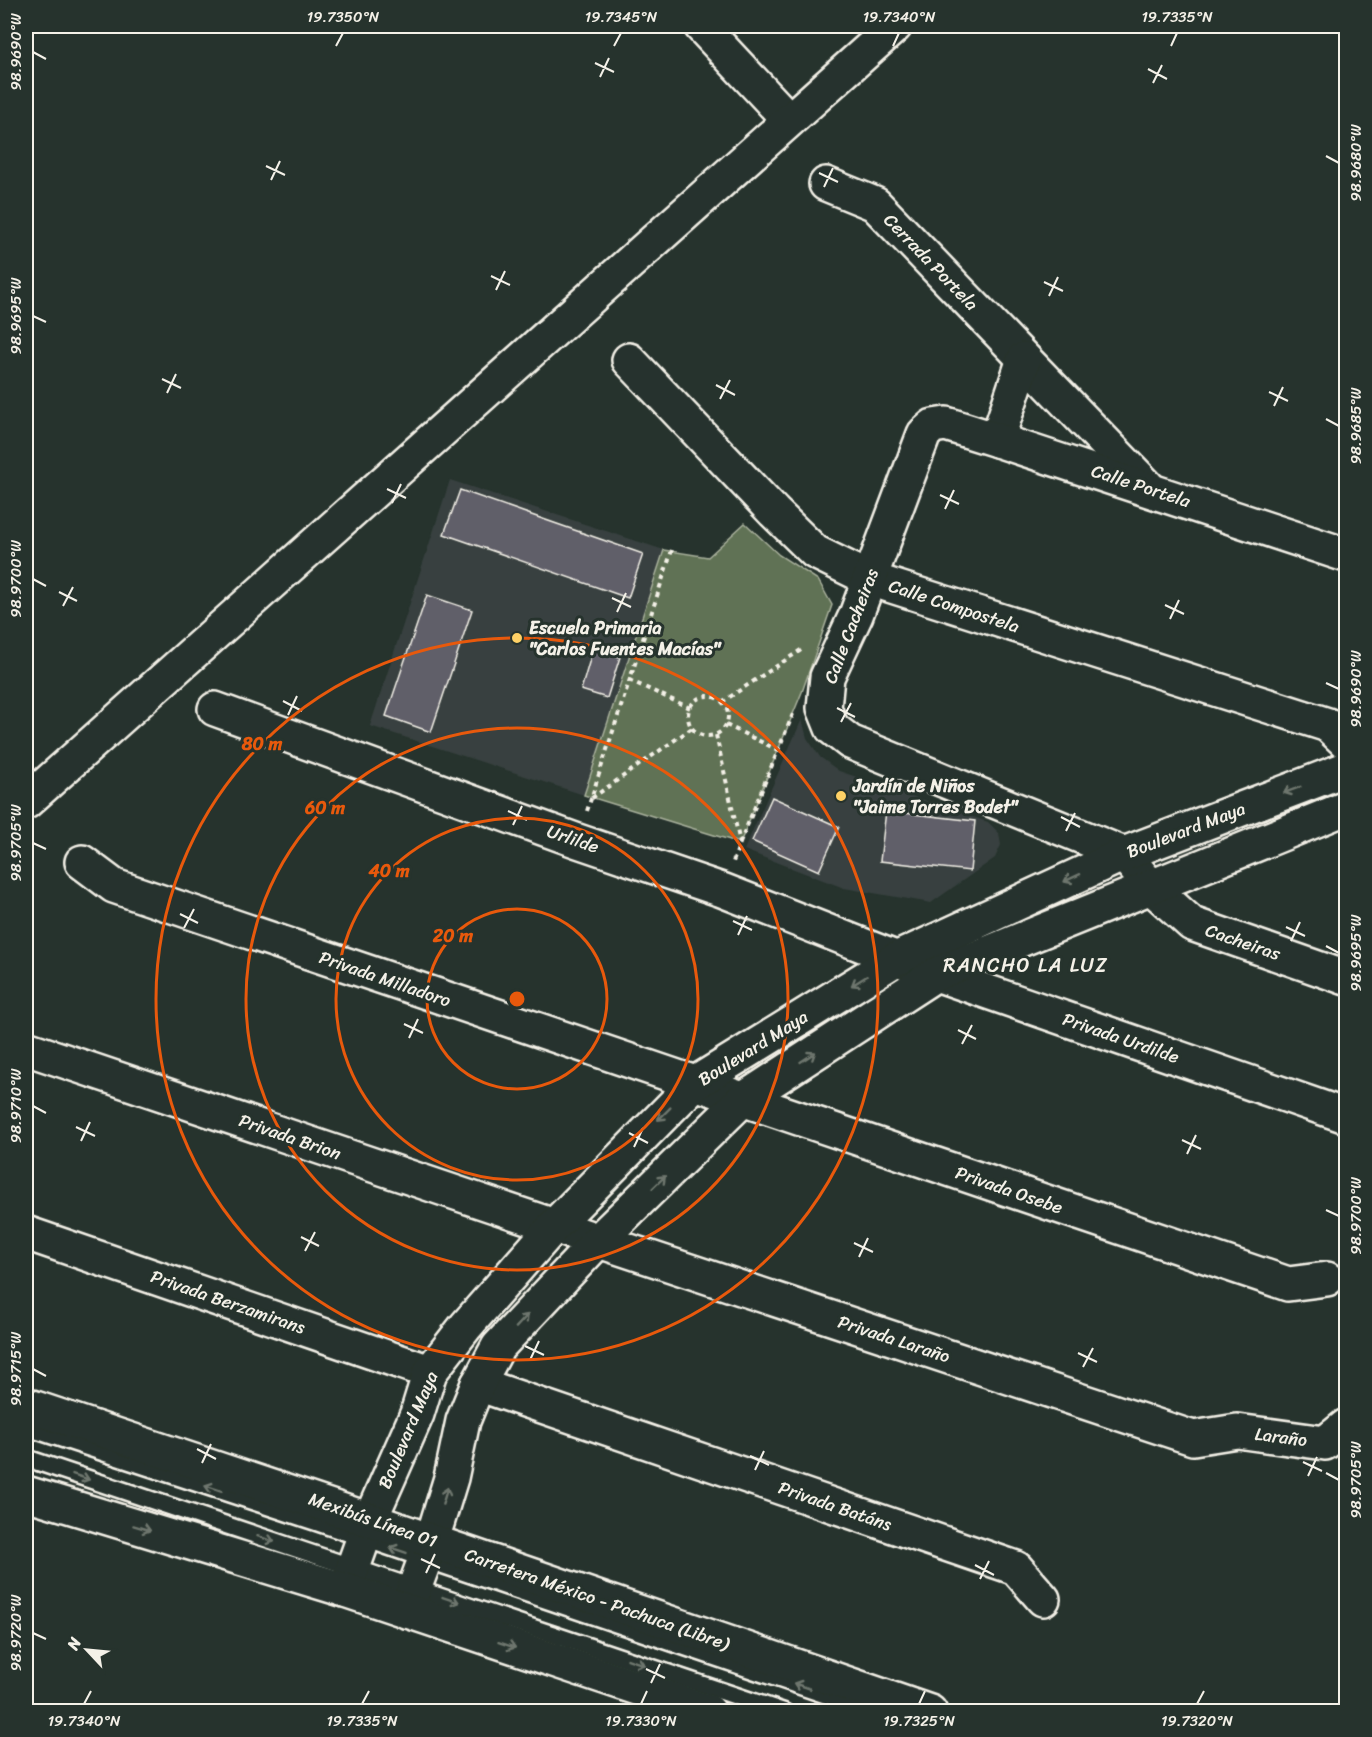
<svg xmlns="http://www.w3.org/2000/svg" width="1372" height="1737" font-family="Sriracha,sans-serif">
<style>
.built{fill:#37403f}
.green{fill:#617254;stroke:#aab29e;stroke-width:1.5}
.building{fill:#605e69;stroke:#f4f1e8;stroke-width:1.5}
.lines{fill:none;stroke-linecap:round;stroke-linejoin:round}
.lane-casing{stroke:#f4f1e8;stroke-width:21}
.street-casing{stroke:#f4f1e8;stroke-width:38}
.primary-casing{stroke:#f4f1e8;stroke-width:38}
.path{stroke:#f4f1e8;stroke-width:4;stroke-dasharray:4.5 4.5;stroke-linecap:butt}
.lane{stroke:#26332d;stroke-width:16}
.street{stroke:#26332d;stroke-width:33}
.primary{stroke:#26332d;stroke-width:33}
.oneway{stroke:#6e766e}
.ticks{fill:none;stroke:#f4f1e8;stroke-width:2}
.ring{fill:none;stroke:#e8590c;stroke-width:3}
.poi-dot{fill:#ffd166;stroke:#26332d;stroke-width:2}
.labels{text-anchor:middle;stroke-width:6;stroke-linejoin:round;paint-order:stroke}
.street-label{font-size:18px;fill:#f4f1e8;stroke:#26332d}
.poi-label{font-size:18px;font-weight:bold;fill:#f4f1e8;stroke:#26332d;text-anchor:start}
.neighbourhood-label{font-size:20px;letter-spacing:1.5px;fill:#f4f1e8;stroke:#26332d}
.centre{fill:#e8590c;stroke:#26332d;stroke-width:3}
.ring-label{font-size:18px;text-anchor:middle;font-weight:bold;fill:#e8590c;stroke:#26332d;stroke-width:6;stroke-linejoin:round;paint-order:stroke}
.neatline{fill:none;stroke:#f4f1e8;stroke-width:2}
.ticks-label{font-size:15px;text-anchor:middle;fill:#f4f1e8}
</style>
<rect width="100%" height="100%" fill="#26332d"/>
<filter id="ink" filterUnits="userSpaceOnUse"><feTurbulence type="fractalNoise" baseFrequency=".0167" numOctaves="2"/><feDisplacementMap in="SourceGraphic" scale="12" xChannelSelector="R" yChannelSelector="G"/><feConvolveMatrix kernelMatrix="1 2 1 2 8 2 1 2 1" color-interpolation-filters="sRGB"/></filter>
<g filter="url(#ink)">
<!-- built -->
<g class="built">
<polygon points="450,480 664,550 584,795 370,726"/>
<polygon points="802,719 807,738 820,757 839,771 988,822 999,833 1001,845 995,858 931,903 844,888 744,850"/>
</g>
<!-- green -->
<polygon class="green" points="745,523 779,555 818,580 832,605 802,692 740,843 584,795 664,550 708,557"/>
<!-- building -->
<g class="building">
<polygon points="460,490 643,554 628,598 444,534"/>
<polygon points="427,595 472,610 431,732 386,716"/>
<polygon points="593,649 620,657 607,698 581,690"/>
<polygon points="772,797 839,827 819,871 752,841"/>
<polygon points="886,811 975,821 970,871 880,861"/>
</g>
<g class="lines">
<defs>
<g id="lane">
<polyline points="26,1427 316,1522 877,1712"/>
<polyline points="26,1458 784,1712"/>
</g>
<g id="street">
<polyline points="701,26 789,120"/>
<polyline points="826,184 875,204 1147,486"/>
<polyline points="629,360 774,512 815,552 870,579 1328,725 1346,742"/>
<polyline points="997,440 1024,359"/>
<polyline points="1346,555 997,440 946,424 933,426 924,434 856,615 827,677 824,708 832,728 850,742 1124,854 1150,886 1192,924 1346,978"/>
<polyline points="215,709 578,841 722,890 936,974 1346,1116"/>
<polyline points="26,802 895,26"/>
<polyline points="82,862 114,886 1288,1284 1327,1279"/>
<polyline points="26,1048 554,1226 1193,1438 1237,1431 1325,1443 1346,1426"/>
<polyline points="26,1233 430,1372"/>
<polyline points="478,1384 1016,1568 1043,1599"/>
<polyline points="345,1590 370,1520 417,1414 430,1372 466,1326 554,1226 694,1084 896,959 1124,854 1346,769"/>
<polyline points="406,1611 431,1543 451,1478 463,1421 478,1384 498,1347 598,1241 742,1100 936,974 1346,808"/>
</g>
<g id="primary">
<polyline points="26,1405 370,1520 930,1712"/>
<polyline points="26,1493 345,1590 709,1712"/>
</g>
</defs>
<!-- lane casing -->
<use href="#lane" class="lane-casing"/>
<!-- street casing -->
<use href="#street" class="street-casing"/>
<!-- primary casing -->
<use href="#primary" class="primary-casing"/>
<!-- path -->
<g class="path">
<polyline points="629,680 690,708"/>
<circle cx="708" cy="716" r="20"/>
<polyline points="722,702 804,648"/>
<polyline points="726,725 778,750"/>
<polyline points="716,735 740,843 733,862"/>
<polyline points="592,798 692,728"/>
<polyline points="587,811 672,550"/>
<polyline points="740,843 793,714"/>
</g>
<!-- lane -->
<use href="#lane" class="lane"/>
<!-- street -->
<use href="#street" class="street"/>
<!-- primary -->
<use href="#primary" class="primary"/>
</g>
<!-- one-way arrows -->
<defs><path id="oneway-shaft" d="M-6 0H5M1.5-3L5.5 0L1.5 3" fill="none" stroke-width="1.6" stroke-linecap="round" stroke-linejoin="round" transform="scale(1.5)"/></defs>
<g class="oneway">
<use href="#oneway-shaft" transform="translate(1292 790) rotate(159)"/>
<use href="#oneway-shaft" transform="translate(1072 878) rotate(155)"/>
<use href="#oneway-shaft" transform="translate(859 981) rotate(148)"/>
<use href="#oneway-shaft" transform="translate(808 1057) rotate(-33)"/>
<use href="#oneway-shaft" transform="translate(664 1114) rotate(135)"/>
<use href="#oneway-shaft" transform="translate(659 1182) rotate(-44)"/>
<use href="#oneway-shaft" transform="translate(522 1321) rotate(-47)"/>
<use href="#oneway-shaft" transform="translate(81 1477) rotate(19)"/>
<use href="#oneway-shaft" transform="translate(213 1488) rotate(-162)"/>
<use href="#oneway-shaft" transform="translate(445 1496) rotate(-73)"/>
<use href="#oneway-shaft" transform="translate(142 1528) rotate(17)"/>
<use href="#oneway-shaft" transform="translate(266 1539) rotate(18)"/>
<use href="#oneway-shaft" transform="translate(398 1550) rotate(-161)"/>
<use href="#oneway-shaft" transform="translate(451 1600) rotate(19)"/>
<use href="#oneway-shaft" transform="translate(507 1645) rotate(18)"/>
<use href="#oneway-shaft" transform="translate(636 1662) rotate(19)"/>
<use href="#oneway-shaft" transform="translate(802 1686) rotate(-161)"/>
</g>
</g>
<!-- ticks -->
<path class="ticks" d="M336 46 343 33M614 46 621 33M893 46 899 33M1171 46 1177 33M33 52 46 59M595 63 614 72M1148 69 1167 79M600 77 609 58M1153 83 1162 65M1326 156 1339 163M266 166 285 175M819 173 838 182M271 180 280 161M824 187 833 168M491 276 510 285M1044 282 1063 291M496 290 505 271M1049 296 1058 277M33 316 46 322M162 379 181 388M716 385 735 395M1269 392 1288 401M167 393 176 374M720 399 730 380M1274 406 1283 387M1326 419 1339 426M387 489 406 498M940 495 959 504M392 503 401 484M945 509 954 490M33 579 46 586M59 592 77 601M612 598 631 607M1165 605 1184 614M63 606 73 587M617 612 626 593M1170 619 1179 600M1326 683 1339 689M283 701 302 711M837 708 855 717M288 715 297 696M841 722 851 703M508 811 527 820M1061 817 1080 827M513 825 522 806M1066 831 1075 813M33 843 46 849M180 914 198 923M733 921 752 930M1286 927 1305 936M184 928 194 909M738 935 747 916M1291 941 1300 922M1326 946 1339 953M404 1024 423 1033M958 1030 976 1039M409 1038 418 1019M962 1044 972 1025M33 1106 46 1113M76 1127 95 1136M629 1133 648 1143M1182 1140 1201 1149M81 1141 90 1122M634 1147 643 1128M1187 1154 1196 1135M1326 1210 1339 1216M301 1237 319 1246M854 1243 873 1252M305 1251 315 1232M859 1257 868 1238M525 1346 544 1355M1078 1353 1097 1362M530 1360 539 1341M1083 1367 1093 1348M33 1369 46 1376M197 1449 216 1459M750 1456 769 1465M1303 1462 1322 1471M202 1463 211 1444M755 1470 764 1451M1326 1473 1339 1480M1308 1476 1317 1457M421 1559 440 1568M975 1565 994 1575M426 1573 435 1554M980 1579 989 1561M33 1633 46 1639M646 1669 665 1678M651 1683 660 1664M84 1704 91 1691M362 1704 369 1691M641 1704 647 1691M919 1704 925 1691M1197 1704 1204 1691"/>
<!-- distance rings -->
<g class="ring">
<circle cx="517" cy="999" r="90"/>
<circle cx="517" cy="999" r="181"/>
<circle cx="517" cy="999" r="271"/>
<circle cx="517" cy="999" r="361"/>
</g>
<!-- markers -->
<g class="poi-dot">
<circle cx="517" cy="638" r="6"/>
<circle cx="841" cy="796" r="6"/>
</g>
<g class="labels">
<!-- street labels -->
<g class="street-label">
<text transform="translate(931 262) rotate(46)" y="6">Cerrada Portela</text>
<text transform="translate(1141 486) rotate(18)" y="6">Calle Portela</text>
<text transform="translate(954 606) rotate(18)" y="6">Calle Compostela</text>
<text transform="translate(851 626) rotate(-69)" y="6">Calle Cacheiras</text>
<text transform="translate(1186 830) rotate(-21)" y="6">Boulevard Maya</text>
<text transform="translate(573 839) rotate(19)" y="6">Urlilde</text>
<text transform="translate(1243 942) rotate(19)" y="6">Cacheiras</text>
<text transform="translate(385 979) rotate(19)" y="6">Privada Milladoro</text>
<text transform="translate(1121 1038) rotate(19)" y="6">Privada Urdilde</text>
<text transform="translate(753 1048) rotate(-32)" y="6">Boulevard Maya</text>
<text transform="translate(290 1137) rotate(19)" y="6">Privada Brion</text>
<text transform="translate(1009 1190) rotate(19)" y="6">Privada Osebe</text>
<text transform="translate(228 1302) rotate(19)" y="6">Privada Berzamirans</text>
<text transform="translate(894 1339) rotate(18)" y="6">Privada Laraño</text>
<text transform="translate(408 1430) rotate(-67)" y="6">Boulevard Maya</text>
<text transform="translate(1281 1437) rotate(7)" y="6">Laraño</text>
<text transform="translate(835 1506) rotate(19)" y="6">Privada Batáns</text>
<text transform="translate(373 1520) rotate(19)" y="6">Mexibús Línea 01</text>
<text transform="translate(597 1599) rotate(19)" y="6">Carretera México - Pachuca (Libre)</text>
</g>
<!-- poi labels -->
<g class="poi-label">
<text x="529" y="634">Escuela Primaria<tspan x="529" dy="21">"Carlos Fuentes Macías"</tspan></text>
<text x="853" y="792">Jardín de Niños<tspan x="853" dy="21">"Jaime Torres Bodet"</tspan></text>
</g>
<!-- neighbourhood labels -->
<g class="neighbourhood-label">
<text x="1026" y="972">RANCHO LA LUZ</text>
</g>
</g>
<circle cx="517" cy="999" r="9" class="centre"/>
<g class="ring-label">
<text x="262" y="750">80 m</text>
<text x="325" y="814">60 m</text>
<text x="389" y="877">40 m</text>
<text x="453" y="942">20 m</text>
</g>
<!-- margin -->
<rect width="1372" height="1737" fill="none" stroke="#26332d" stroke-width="66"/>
<!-- north arrow -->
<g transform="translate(87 1650) rotate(296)" stroke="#26332d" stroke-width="4.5" paint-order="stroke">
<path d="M0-4.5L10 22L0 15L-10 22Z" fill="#f4f1e8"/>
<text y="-9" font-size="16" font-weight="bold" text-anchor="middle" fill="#f4f1e8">N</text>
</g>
<rect x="33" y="33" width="1306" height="1671" class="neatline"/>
<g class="ticks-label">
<text x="343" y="22">19.7350°N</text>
<text x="621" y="22">19.7345°N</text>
<text x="899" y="22">19.7340°N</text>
<text x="1177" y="22">19.7335°N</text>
<text transform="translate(16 52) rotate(-90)" y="5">98.9690°W</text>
<text transform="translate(1356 163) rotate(-90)" y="5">98.9680°W</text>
<text transform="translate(16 316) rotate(-90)" y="5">98.9695°W</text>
<text transform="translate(1356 426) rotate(-90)" y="5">98.9685°W</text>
<text transform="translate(16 579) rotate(-90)" y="5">98.9700°W</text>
<text transform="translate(1356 689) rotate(-90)" y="5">98.9690°W</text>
<text transform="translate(16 843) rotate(-90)" y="5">98.9705°W</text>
<text transform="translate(1356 953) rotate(-90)" y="5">98.9695°W</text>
<text transform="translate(16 1106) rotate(-90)" y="5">98.9710°W</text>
<text transform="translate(1356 1216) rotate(-90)" y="5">98.9700°W</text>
<text transform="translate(16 1369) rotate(-90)" y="5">98.9715°W</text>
<text transform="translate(1356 1480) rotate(-90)" y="5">98.9705°W</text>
<text transform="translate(16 1633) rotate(-90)" y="5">98.9720°W</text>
<text x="84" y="1726">19.7340°N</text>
<text x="362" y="1726">19.7335°N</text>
<text x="641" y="1726">19.7330°N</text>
<text x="919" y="1726">19.7325°N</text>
<text x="1197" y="1726">19.7320°N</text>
</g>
</svg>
